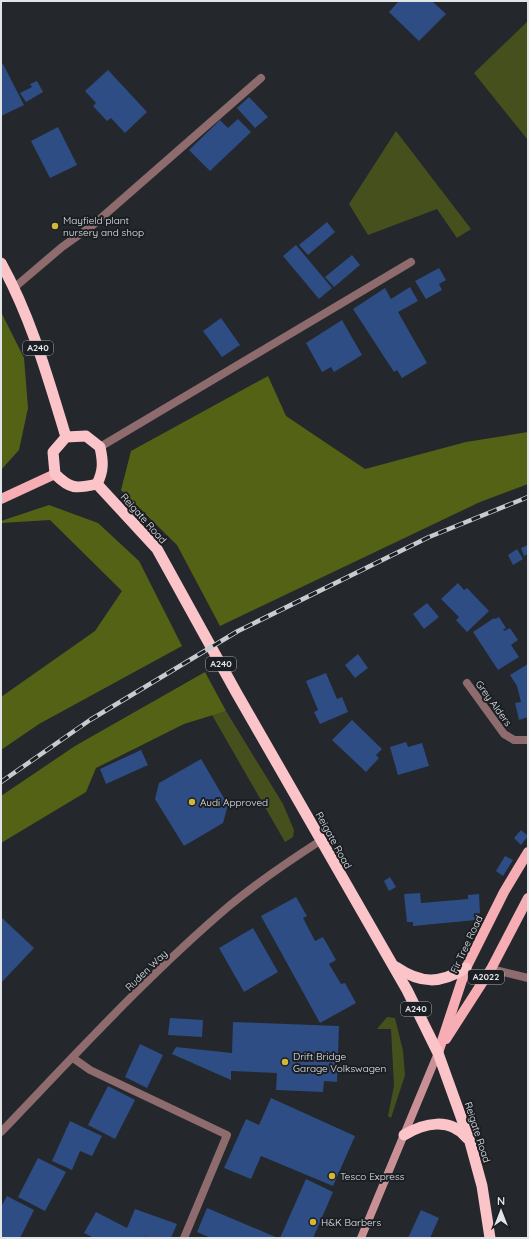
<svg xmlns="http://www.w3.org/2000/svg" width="529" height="1239" font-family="Quicksand,sans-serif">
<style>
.green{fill:#46501d}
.forest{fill:#546215}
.building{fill:#2d4d84}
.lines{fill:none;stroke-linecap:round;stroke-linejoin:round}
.service{stroke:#8e6b6d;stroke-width:8}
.minor{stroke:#8e6b6d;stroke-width:8}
.secondary{stroke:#c99195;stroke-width:8}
.primary{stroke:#f6aeb4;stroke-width:10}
.trunk{stroke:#fac4c8;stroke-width:11}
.rail-casing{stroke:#c8cbcf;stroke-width:4.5}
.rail{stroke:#1b1e22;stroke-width:3;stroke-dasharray:9;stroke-linecap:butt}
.poi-dot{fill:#d0b736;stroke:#1b1e22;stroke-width:1.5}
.labels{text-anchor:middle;stroke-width:4;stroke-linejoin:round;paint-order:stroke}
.shield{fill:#1b1e22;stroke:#a6a9ad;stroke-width:1}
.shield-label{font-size:9px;font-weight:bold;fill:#e2e5e8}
.poi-label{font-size:10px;fill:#e2e5e8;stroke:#1b1e22;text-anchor:start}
.street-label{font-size:10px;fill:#e2e5e8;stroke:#1b1e22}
</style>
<rect width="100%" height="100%" fill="#24272c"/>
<!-- green -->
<g class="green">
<polygon points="528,21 528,140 474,73"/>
<polygon points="396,131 471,229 457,238 437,209 368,235 349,204"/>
<polygon points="226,711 283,804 294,830 293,837 285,842 212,715"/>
<polygon points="387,1017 395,1018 403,1051 405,1075 391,1118 388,1116 394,1086 391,1029 377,1029"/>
</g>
<!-- forest -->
<g class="forest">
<polygon points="1,312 24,358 28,408 19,450 1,470"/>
<polygon points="268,376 286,416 365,469 466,442 528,432 528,484 480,502 220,626 177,545 121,490 131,451"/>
<polygon points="49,505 98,523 139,561 182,646 39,724 1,750 1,697 95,631 122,591 50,520 1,523 1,521"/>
<polygon points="205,672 226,711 184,724 96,768 86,792 1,843 1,796 75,746"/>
</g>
<!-- building -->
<g class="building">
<polygon points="399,1 432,1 446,14 419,41 389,12"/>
<polygon points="3,64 24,105 1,116 1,65"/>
<polygon points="108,70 147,112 125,133 111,118 107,121 93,106 96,103 85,91"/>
<polygon points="37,81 43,92 26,102 20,93 32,87 30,84"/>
<polygon points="249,97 268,117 255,128 237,108"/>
<polygon points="238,119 251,132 210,171 189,150 220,120 228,128"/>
<polygon points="58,127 77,165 50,178 31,141"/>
<polygon points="327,222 335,232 308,255 299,245"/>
<polygon points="296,245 332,288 319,299 283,256"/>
<polygon points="352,255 360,265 334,287 325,277"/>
<polygon points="439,268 446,280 439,284 442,290 426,299 415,281"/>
<polygon points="410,287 418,301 398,312 427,363 402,378 397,370 394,372 353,309 385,288 391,299"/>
<polygon points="221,318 240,345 222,357 203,331"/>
<polygon points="342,320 362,355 334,372 331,367 322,372 306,343"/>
<polygon points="528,545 528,554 524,556 521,548"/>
<polygon points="517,549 523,559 513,565 508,555"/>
<polygon points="458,583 464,590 467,588 489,611 467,632 456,620 459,617 441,599"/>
<polygon points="427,603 439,617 424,629 413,614"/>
<polygon points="499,617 506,628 503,630 504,631 510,628 518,640 511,645 519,657 498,670 473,632 494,618 495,619"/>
<polygon points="358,654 368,668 355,678 345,665"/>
<polygon points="528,664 528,717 519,720 515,703 521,702 517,686 510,675"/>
<polygon points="326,673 337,699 342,697 348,712 320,724 314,712 318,710 306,681"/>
<polygon points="352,720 382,749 376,755 379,758 366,772 332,740"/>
<polygon points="406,742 408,747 422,743 429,766 398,775 390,747"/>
<polygon points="141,750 148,765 106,784 100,769"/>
<polygon points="201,759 228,805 223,823 184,846 155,799 159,783"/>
<polygon points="521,830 528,836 521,845 514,838"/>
<polygon points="505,856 513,860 503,876 496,871"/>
<polygon points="390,877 396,887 389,891 384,881"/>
<polygon points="420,893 421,903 468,899 468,895 479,894 480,913 475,914 476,920 413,926 413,922 407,922 404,894"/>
<polygon points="296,897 307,916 303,918 315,941 323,937 336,960 329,964 341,984 345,983 356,1003 320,1023 261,916"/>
<polygon points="1,917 34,948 1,983"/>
<polygon points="253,928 278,972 244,992 219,948"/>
<polygon points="170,1018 203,1020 202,1037 168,1035"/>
<polygon points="233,1022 339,1026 337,1082 324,1081 323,1092 276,1090 277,1073 231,1071 231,1080 172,1054 176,1047 232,1053"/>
<polygon points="140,1044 163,1055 147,1088 125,1077"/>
<polygon points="108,1086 135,1100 115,1139 88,1125"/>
<polygon points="271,1098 355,1136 333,1186 261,1156 251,1179 224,1168 246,1119 259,1125"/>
<polygon points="70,1121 102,1136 92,1156 80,1151 72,1170 52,1161"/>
<polygon points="38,1158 66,1172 45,1211 18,1197"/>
<polygon points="306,1179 333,1192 313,1238 280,1238"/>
<polygon points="7,1196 34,1210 20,1238 1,1238 1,1207"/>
<polygon points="207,1208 278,1238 211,1238 197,1232"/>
<polygon points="135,1209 177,1224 171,1238 150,1238 142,1234 149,1238 94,1238 84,1233 96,1212 127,1228"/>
<polygon points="421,1210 439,1218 430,1238 408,1238"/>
</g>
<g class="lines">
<!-- service -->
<g class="service">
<polyline points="15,287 62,247 93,225 261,78"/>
<polyline points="100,447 411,262"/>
<polyline points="73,1058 90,1070 227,1135 184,1238"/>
</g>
<!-- minor -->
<g class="minor">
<polyline points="467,683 504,734 514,740 528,740"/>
<polyline points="491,969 528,978"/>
<path d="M1 1132C75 1055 148 975 229 906 258 882 289 861 320 841"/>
</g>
<!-- secondary -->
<polyline class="secondary" points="361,1238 438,1053"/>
<!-- primary -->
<g class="primary">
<polyline points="1,499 55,474"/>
<polyline points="446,1039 491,969 528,898"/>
<polyline points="438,1053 466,968 504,892 528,852"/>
</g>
<!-- trunk -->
<g class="trunk">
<path d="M1 263C31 317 48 378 66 437"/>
<path d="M86 436 100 447C103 461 104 470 97 484 76 489 70 489 55 474L53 452 66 437Z"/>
<polyline points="97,484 157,549 236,692 407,990 438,1053 470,1142 482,1186 490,1238"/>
<path d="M396 967C421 984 440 984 466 968"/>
<path d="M404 1135C424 1123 450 1117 467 1138"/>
</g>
<defs>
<polyline id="rail" points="1,782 90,720 238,631 429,537 528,497"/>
</defs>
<!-- rail casing -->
<use href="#rail" class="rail-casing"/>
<!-- rail -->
<use href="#rail" class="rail"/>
</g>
<!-- markers -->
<g class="poi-dot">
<circle cx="55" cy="226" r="4"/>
<circle cx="192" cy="802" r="4"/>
<circle cx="285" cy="1062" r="4"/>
<circle cx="332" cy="1176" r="4"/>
<circle cx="313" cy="1222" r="4"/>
</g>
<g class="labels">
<!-- shield labels -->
<g class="shield">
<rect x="23" y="341" width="30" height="14" rx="3"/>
<rect x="206" y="657" width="30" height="14" rx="3"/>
<rect x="468" y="970" width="36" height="14" rx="3"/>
<rect x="401" y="1002" width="30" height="14" rx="3"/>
</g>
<g class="shield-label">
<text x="38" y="351">A240</text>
<text x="221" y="667">A240</text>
<text x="486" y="980">A2022</text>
<text x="416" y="1012">A240</text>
</g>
<!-- poi labels -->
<g class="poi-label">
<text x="63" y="224">Mayfield plant<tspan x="63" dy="12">nursery and shop</tspan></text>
<text x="200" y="806">Audi Approved</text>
<text x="293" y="1060">Drift Bridge<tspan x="293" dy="12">Garage Volkswagen</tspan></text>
<text x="340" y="1180">Tesco Express</text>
<text x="321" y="1226">H&amp;K Barbers</text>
</g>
<!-- street labels -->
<g class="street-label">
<text transform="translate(144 518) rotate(48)" y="4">Reigate Road</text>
<text transform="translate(494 703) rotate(54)" y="4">Grey Alders</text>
<text transform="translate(334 840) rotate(61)" y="4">Reigate Road</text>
<text transform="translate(466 944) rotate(-65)" y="4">Fir Tree Road</text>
<text transform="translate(146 970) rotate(-44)" y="4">Ruden Way</text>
<text transform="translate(478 1132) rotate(72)" y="4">Reigate Road</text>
</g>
</g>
<!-- border -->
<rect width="529" height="1239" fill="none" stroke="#e2e5e8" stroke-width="4"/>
<!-- north arrow -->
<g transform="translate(501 1211)" stroke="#1b1e22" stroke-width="3" paint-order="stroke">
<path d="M0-3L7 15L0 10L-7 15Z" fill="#e2e5e8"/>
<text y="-6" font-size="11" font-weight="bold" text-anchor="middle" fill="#e2e5e8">N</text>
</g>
</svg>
